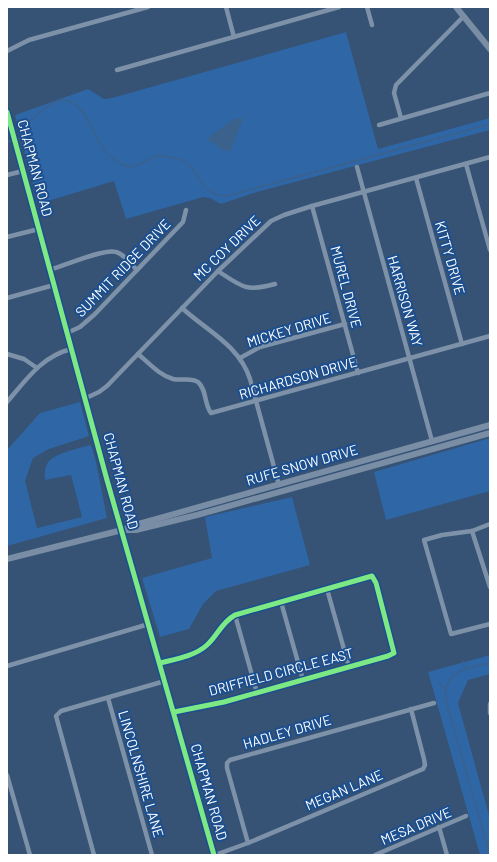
<svg xmlns="http://www.w3.org/2000/svg" width="497" height="862" font-family="Barlow,sans-serif">
<style>
.green{fill:#2f66a5}
.water{fill:#3b618d}
.lines{fill:none;stroke-linecap:round;stroke-linejoin:round}
.stream{stroke:#3b618d;stroke-width:1.5}
.street{stroke:#7d92a8;stroke-width:4.5}
.secondary{stroke:#798da4;stroke-width:6}
.cycleway-casing{stroke:#1b4f8f;stroke-width:8}
.cycleway{stroke:#7ce984;stroke-width:5}
.labels{text-anchor:middle;stroke-width:4;stroke-linejoin:round;paint-order:stroke}
.street-label{font-size:14px;fill:#fff;stroke:#1b4f8f}
</style>
<rect width="100%" height="100%" fill="#365274"/>
<!-- green -->
<g class="green">
<polygon points="346,32 378,149 490,118 490,130 257,192 221,204 210,198 203,197 126,219 114,181 38,204 15,115 88,89 104,99 112,98"/>
<path d="M80 402 89 436 49 449 33 458 25 481 37 528 82 517 71 475 45 480C45 475 44 469 47 464 51 454 80 448 91 445L96 462 107 518 7 546V450L40 413Z"/>
<polygon points="490,438 490,491 386,520 374,472"/>
<polygon points="292,497 310,565 216,591 203,604 189,629 160,637 142,578 212,558 205,517"/>
<polygon points="490,655 490,674 468,680 458,703 490,819 490,855 480,855 428,672"/>
</g>
<!-- water -->
<polygon class="water" points="236,118 242,118 242,122 230,151 224,151 208,140 210,136"/>
<g class="lines">
<!-- stream -->
<g class="stream">
<path d="M17 139 22 138C25 124 34 116 45 108 79 82 89 128 103 148 107 155 114 160 121 164 135 172 145 158 158 156 165 156 172 157 179 159 202 167 197 196 227 196L490 124"/>
<polyline points="7,142 13,140"/>
<polyline points="463,661 465,669"/>
<polyline points="440,683 446,691"/>
<path d="M490 855 446 701C446 696 446 689 447 685 453 669 475 666 490 663"/>
</g>
<!-- street -->
<g class="street">
<polyline points="226,7 234,37"/>
<polyline points="367,7 372,25"/>
<polyline points="7,51 29,40 148,7"/>
<polyline points="117,70 339,7"/>
<polyline points="401,118 394,93 396,85 464,16"/>
<polyline points="379,125 490,93"/>
<polyline points="466,164 490,250"/>
<polyline points="357,167 432,441"/>
<polyline points="7,175 23,171"/>
<polyline points="416,178 462,344"/>
<polyline points="312,206 358,373"/>
<polyline points="7,237 39,229"/>
<path d="M50 270C63 266 105 248 116 252 124 254 131 264 137 270"/>
<path d="M218 271C242 287 246 292 275 284"/>
<polyline points="7,298 54,285"/>
<path d="M182 308C207 331 239 345 250 379L279 485"/>
<polyline points="67,333 80,327 95,314 183,222 186,210"/>
<polyline points="7,354 24,359 37,368"/>
<path d="M138 354C149 363 159 375 173 379 181 381 191 377 198 382 207 390 204 404 211 413L490 336"/>
<polyline points="240,358 260,347 345,324"/>
<polyline points="86,398 99,392 107,386 218,271 271,221 284,215 312,206 490,157"/>
<path d="M7 402C27 379 41 357 71 349"/>
<polyline points="490,524 472,531 442,535 424,540 451,634 490,624"/>
<polyline points="472,531 490,587"/>
<polyline points="327,589 349,667"/>
<polyline points="281,602 303,680"/>
<polyline points="235,615 257,693"/>
<path d="M160 663C176 659 195 656 207 645 218 635 221 623 235 615L365 578 372 576 376 583 394 653 388 656 224 702 174 712"/>
<polyline points="7,666 149,624"/>
<polyline points="108,698 152,855"/>
<polyline points="490,704 490,713"/>
<polyline points="7,775 30,855"/>
<polyline points="439,827 447,855"/>
<polyline points="248,843 227,768 227,763 230,760 434,703"/>
<polyline points="94,855 56,716 61,711 68,709 165,681"/>
<polyline points="215,855 248,843 423,769 425,765 424,759 411,709"/>
<polyline points="375,855 466,816"/>
</g>
<!-- secondary -->
<g class="secondary">
<polyline points="456,7 490,49"/>
<polyline points="7,112 107,480 214,855"/>
<polyline points="125,530 136,530 197,515 490,433"/>
<polyline points="7,559 122,530 135,525 490,425"/>
</g>
<defs>
<g id="cycleway">
<polyline points="7,112 107,480 214,855"/>
<path d="M160 663C176 659 195 656 207 645 218 635 221 623 235 615L365 578 372 576 376 583 394 653 388 656 224 702 174 712"/>
</g>
</defs>
<!-- cycleway casing -->
<use href="#cycleway" class="cycleway-casing"/>
<!-- cycleway -->
<use href="#cycleway" class="cycleway"/>
</g>
<g class="labels">
<!-- street labels -->
<g class="street-label">
<text transform="translate(35 168) rotate(75)" y="5">CHAPMAN ROAD</text>
<text transform="translate(227 248) rotate(-44)" y="5">MC COY DRIVE</text>
<text transform="translate(450 258) rotate(74)" y="5">KITTY DRIVE</text>
<text transform="translate(123 268) rotate(-46)" y="5">SUMMIT RIDGE DRIVE</text>
<text transform="translate(346 287) rotate(75)" y="5">MUREL DRIVE</text>
<text transform="translate(405 301) rotate(74)" y="5">HARRISON WAY</text>
<text transform="translate(289 330) rotate(-17)" y="5">MICKEY DRIVE</text>
<text transform="translate(298 378) rotate(-16)" y="5">RICHARDSON DRIVE</text>
<text transform="translate(302 465) rotate(-16)" y="5">RUFE SNOW DRIVE</text>
<text transform="translate(121 481) rotate(75)" y="5">CHAPMAN ROAD</text>
<text transform="translate(281 672) rotate(-15)" y="5">DRIFFIELD CIRCLE EAST</text>
<text transform="translate(287 732) rotate(-16)" y="5">HADLEY DRIVE</text>
<text transform="translate(141 774) rotate(74)" y="5">LINCOLNSHIRE LANE</text>
<text transform="translate(344 790) rotate(-23)" y="5">MEGAN LANE</text>
<text transform="translate(209 792) rotate(74)" y="5">CHAPMAN ROAD</text>
<text transform="translate(416 826) rotate(-23)" y="5">MESA DRIVE</text>
</g>
</g>
<!-- border -->
<rect width="497" height="862" fill="none" stroke="#ffffff" stroke-width="16"/>
</svg>
